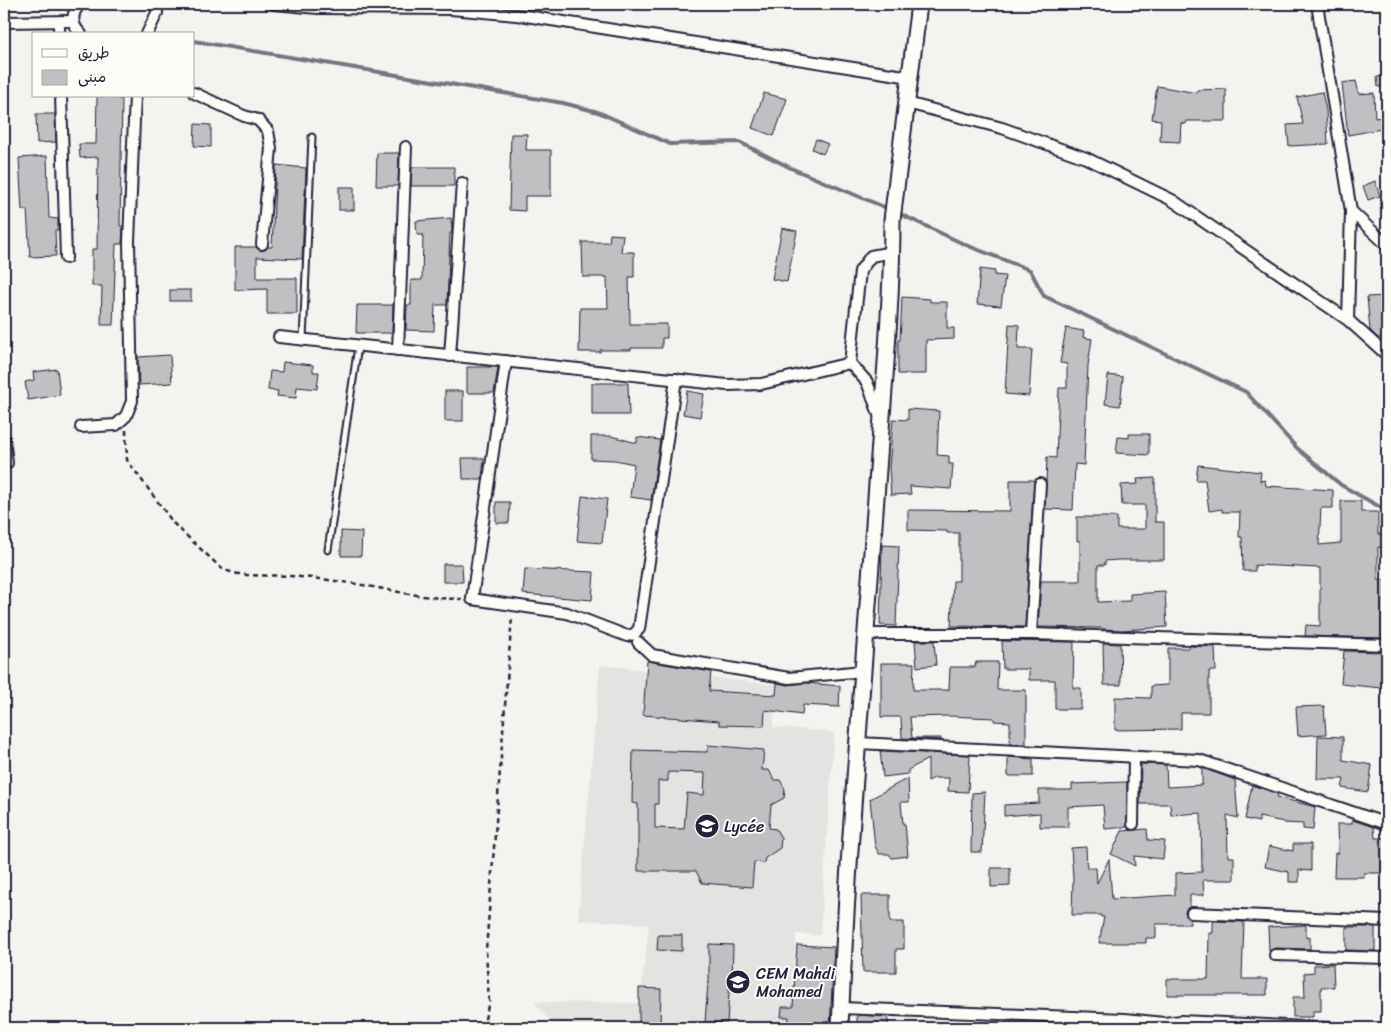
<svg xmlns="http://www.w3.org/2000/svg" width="1391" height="1032" font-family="Sriracha,'Playpen Sans Arabic',sans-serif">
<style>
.built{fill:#e4e3e2}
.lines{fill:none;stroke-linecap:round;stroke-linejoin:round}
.stream{stroke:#757582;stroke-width:4}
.building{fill:#c0bfc2;stroke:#22223b;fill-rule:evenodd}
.lane-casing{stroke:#22223b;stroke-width:9}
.street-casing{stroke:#22223b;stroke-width:14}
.secondary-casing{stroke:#22223b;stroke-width:19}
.path{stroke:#22223b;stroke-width:2.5;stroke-dasharray:5 4;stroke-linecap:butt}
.lane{stroke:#fdfcf7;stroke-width:5}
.street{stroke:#fdfcf7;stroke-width:10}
.secondary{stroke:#fdfcf7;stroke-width:15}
.labels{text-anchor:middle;stroke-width:4;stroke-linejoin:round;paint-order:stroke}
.poi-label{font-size:16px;fill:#22223b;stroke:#fdfcf7;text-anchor:start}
</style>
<rect width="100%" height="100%" fill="#f4f3ef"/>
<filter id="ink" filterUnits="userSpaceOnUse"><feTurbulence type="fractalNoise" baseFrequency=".02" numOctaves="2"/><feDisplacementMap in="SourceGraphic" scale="10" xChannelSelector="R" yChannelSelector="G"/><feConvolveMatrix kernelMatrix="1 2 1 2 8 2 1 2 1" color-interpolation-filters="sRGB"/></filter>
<g filter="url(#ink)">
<!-- built -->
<polygon class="built" points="600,665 776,685 773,727 834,732 820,935 796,934 795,959 834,960 832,1028 555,1028 535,1002 640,1003 649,924 578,920"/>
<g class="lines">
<!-- stream -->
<g class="stream">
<polyline points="194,41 563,103 598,112 670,144 739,142 793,169 889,209"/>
<polyline points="898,213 966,245 1030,270 1044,296 1246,392 1297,448 1341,485 1387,511"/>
</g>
</g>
<!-- building -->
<g class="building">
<polygon points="1387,76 1387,86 1378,87 1377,77"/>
<polygon points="1356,81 1359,94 1374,93 1375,118 1387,116 1387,128 1348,135 1342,83"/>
<polygon points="1157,86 1197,93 1197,90 1226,89 1226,121 1187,121 1186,124 1181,123 1180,142 1160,141 1161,120 1152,119"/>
<polygon points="1322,92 1326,110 1328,144 1289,146 1287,125 1303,124 1297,97"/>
<polygon points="764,93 787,99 774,136 752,128"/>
<polygon points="97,96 118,96 118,99 122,99 120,226 123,226 122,244 116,244 113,325 101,325 102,286 92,286 92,249 97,249 98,157 80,158 79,144 96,144"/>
<polygon points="36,114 55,114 56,142 37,143"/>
<polygon points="195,124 211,125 211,147 194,146"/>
<polygon points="511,134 527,134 526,150 551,150 551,196 525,196 525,211 509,210"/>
<polygon points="816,139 828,144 823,154 812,149"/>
<polygon points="377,153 399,153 398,186 376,186"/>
<polygon points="47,156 49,218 58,219 58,230 55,230 56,256 30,257 27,210 22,210 19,158"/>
<polygon points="276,165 306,168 302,259 257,257 257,278 297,278 297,314 267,314 267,289 235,290 235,247 256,247 262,251 268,247 272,247"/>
<polygon points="412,167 454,167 454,186 411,186"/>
<polygon points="1375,181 1380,196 1368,200 1363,186"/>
<rect x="339" y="187" width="15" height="23"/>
<polygon points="451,218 452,229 452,233 450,233 447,305 435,305 434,331 406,330 407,305 411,305 411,280 422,280 423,235 417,235 416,221"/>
<polygon points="782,228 797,231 787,282 772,279"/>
<polygon points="610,234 623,235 621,252 634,252 634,277 629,277 630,324 667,324 667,338 662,338 662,348 631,348 631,350 600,350 600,352 579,352 580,308 608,308 607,277 583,277 582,242 609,242"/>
<polygon points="980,269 995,271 994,275 1005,276 1001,306 977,304"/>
<rect x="170" y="290" width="21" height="11"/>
<polygon points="1386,296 1387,337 1378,338 1370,330 1367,297"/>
<polygon points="902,297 930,299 930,302 947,302 947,328 954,328 954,339 926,340 926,374 898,374 898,340 900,340"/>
<polygon points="357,305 393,305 392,333 356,333"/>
<polygon points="1009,324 1019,325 1018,349 1032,349 1029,396 1005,394"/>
<polygon points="1066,328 1084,331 1083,337 1092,339 1088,365 1084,465 1075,464 1073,510 1045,509 1047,457 1056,458 1059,388 1067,388 1067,364 1060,363"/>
<polygon points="170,355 172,383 139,385 138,357"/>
<polygon points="283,362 313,365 313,372 319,372 317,389 297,387 296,398 277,396 278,391 268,390 270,371 282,372"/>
<polygon points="467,367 498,367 494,393 467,393"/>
<polygon points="57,369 60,395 28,400 25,382 34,380 33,372"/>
<polygon points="1108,375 1123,377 1120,406 1105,404"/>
<polygon points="592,383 628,383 629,415 592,415"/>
<rect x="445" y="391" width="18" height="30"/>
<polygon points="687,391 704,394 700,417 683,414"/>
<polygon points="908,409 939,411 937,455 949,456 949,464 953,464 951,489 910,486 911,494 891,495 889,468 893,419 908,420"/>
<polygon points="1129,434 1149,434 1149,455 1116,453 1118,437 1129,438"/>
<polygon points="591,436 611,436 637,443 637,437 660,440 651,500 630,497 634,464 615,460 591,459"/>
<polygon points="462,458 484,458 482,479 463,479"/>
<polygon points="1198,465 1261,472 1260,481 1265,480 1266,486 1333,490 1333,508 1321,508 1319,545 1341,543 1341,501 1361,501 1361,512 1378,512 1378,534 1387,535 1387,548 1378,547 1378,580 1387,580 1387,638 1305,636 1306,625 1320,626 1320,568 1255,565 1255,571 1243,571 1242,537 1239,537 1240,512 1222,512 1222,509 1209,511 1205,480 1196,480"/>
<polygon points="1155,478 1155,522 1164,522 1164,560 1118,560 1105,561 1105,565 1098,565 1098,602 1130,601 1130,594 1165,592 1167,627 1122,630 1103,629 1102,628 1038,627 1041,581 1080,581 1080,541 1077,541 1077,517 1117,517 1117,529 1145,529 1145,505 1122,505 1121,485 1138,484 1137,479"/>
<polygon points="1010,480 1034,480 1025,627 951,626 953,581 959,581 959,533 947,533 947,531 908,530 908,510 1010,511"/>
<polygon points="582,496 607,499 602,543 577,541"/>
<polygon points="496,502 510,502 509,523 496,523"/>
<polygon points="341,531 362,532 361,556 341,556"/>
<polygon points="882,545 899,546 896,626 880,625"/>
<polygon points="443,564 462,564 463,582 443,582"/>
<polygon points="525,569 594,572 592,600 523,594"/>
<polygon points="915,641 934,641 936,665 917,667"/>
<polygon points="1002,641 1074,642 1073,688 1081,688 1081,709 1055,709 1055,680 1029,680 1029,669 1003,669"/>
<polygon points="1103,643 1120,644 1121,685 1104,685"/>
<polygon points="1189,646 1215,647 1216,671 1209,671 1209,713 1181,713 1181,729 1115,730 1115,697 1151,698 1151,686 1168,685 1168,648 1189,648"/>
<polygon points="1344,651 1386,652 1382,688 1341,684"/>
<polygon points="647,661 711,672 709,691 776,695 777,683 788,685 806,683 840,686 839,707 803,705 802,715 765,710 764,726 719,725 719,721 643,715"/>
<polygon points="976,662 998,662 997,690 1026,690 1026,744 1010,744 1010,722 994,721 994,718 949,716 910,717 912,738 941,738 941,740 902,738 901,717 881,717 881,663 914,663 913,690 949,690 950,667 975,667"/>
<polygon points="1324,706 1326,734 1298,736 1296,707"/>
<polygon points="1318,736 1343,737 1343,760 1372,765 1368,792 1342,788 1344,779 1317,779"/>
<path d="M708 745 764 750 762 770H769L774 780H780L785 789 784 798 771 805 769 828 776 829 781 838 780 848 765 858 764 863 754 862 752 887 702 883 696 871H638V804L632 803 633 750 707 752ZM668 772 705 773 704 795 687 793 684 829 655 828V804H658V781H668Z"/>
<polygon points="880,751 970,755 968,792 948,791 949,778 934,778 928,781 928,759 908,770 908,774 883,777"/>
<polygon points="1008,757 1033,759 1033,776 1008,776"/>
<polygon points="1141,764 1166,765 1167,787 1202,785 1202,768 1235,780 1238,818 1227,815 1228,857 1234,857 1234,880 1203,880 1204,895 1190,895 1190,907 1186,909 1185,913 1190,919 1190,924 1156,924 1156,938 1146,938 1146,943 1099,943 1104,917 1101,917 1101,915 1072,915 1073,878 1071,848 1086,847 1087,868 1096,868 1097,883 1109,859 1112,899 1175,895 1175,873 1202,872 1201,813 1171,815 1170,804 1140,804"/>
<polygon points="908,778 909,802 901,802 903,824 905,824 908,856 892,858 889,854 879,854 875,846 870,799"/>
<polygon points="1127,782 1127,827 1105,829 1103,805 1068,807 1068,827 1040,827 1040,813 1004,816 1004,805 1039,803 1039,790 1072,790 1072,784"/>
<polygon points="1252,785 1278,794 1277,797 1315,807 1313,830 1303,829 1303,824 1284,823 1284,822 1259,817 1259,822 1245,819"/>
<polygon points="985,792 982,852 971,852 972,793"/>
<polygon points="1352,820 1374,827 1375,838 1387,838 1387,873 1364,873 1364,877 1334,877 1335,853 1338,853 1337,824 1352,824"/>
<polygon points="1147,829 1148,840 1165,841 1163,859 1134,856 1135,866 1111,854 1122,831"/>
<polygon points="1293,844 1311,844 1311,871 1299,870 1299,882 1289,882 1289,872 1265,867 1269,846 1293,851"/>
<polygon points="991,868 1010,868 1010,886 991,887"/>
<polygon points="861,895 890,895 890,922 904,922 904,949 896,949 896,972 863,972"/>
<polygon points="1213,921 1244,922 1242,979 1267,979 1267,995 1167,995 1167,979 1208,979 1209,933 1213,933"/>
<polygon points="1306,925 1306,938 1310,937 1310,949 1275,948 1269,951 1268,927"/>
<polygon points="1346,927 1375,927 1375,951 1346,950"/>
<polygon points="658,935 682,935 682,951 657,950"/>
<polygon points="709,944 733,945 732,978 730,978 727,1023 705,1022 708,983 709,984"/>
<polygon points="797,945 834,947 830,1028 788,1028 789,1017 781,1017 782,1007 793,1007"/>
<polygon points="1333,964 1334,987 1321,987 1321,1011 1313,1011 1313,1017 1293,1017 1293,997 1305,997 1304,973 1314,972 1314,965"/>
<polygon points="639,988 661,989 660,1028 639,1028"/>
<polygon points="857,1015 888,1017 888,1028 857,1028"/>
</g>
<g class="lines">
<defs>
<g id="lane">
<polyline points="303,340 312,137"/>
<polyline points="328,550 358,346"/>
</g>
<g id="street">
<path d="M80 4C71 13 71 25 81 34"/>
<polyline points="274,4 318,8 451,9 526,16 910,77"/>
<polyline points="1317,4 1351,211 1387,245"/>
<polyline points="4,22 73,21"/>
<polyline points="59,22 59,34"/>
<polyline points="147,34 157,13 157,4"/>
<polyline points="194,93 244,116 258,120 268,131 271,148 262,244"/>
<polyline points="61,96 66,258"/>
<polyline points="907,103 1002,128 1086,158 1172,200 1348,320 1387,355"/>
<polyline points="1348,320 1351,211"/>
<polyline points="279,337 727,385 761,384 850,363"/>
<polyline points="398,350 406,147"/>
<polyline points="450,356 462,183"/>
<polyline points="506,361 472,599 567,613 627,636 634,634 639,629 676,379"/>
<polyline points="880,417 867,382 850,363 860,271 871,256 892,252"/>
<polyline points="81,427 116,425 126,416 132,401 129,241 135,96"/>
<polyline points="4,439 7,463"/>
<polyline points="866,634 1031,634 1387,645"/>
<polyline points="1031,634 1040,484"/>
<polyline points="638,642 652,655 789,678 863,671"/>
<polyline points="858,743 1199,760 1387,824"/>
<polyline points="1133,824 1134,757"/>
<polyline points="1192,913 1387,921"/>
<polyline points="1275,955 1387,958"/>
<polyline points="841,1008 1125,1019 1164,1023 1181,1021 1330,1028"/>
</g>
<path id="secondary" d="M840 1028C848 846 864 665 877 484 883 396 892 308 892 220L919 4"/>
</defs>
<!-- lane casing -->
<use href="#lane" class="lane-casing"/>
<!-- street casing -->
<use href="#street" class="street-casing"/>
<!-- secondary casing -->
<use href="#secondary" class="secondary-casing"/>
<!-- path -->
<g class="path">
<path d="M126 430 127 460 174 524 221 568C240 579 268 574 290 576 314 578 339 581 362 585 396 591 427 599 462 599"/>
<polyline points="483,1028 489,1001 486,950 512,616"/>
</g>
<!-- lane -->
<use href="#lane" class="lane"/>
<!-- street -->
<use href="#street" class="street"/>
<!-- secondary -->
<use href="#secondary" class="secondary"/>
</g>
</g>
<!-- icons -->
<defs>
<symbol id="school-disc" viewBox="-11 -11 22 22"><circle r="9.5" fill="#22223b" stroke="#fdfcf7"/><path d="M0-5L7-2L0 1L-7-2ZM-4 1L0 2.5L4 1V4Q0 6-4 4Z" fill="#fff"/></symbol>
</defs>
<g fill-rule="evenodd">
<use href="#school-disc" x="693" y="812" width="28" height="28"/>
<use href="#school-disc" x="724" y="968" width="28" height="28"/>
</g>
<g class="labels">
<!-- poi labels -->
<g class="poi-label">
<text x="724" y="832">Lycée</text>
<text x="756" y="979">CEM Mahdi<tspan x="756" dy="18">Mohamed</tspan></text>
</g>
</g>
<!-- margin -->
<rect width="1391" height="1032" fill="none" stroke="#fdfcf7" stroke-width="20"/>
<rect x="10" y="10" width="1371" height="1012" fill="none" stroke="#22223b" stroke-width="2" filter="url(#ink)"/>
<!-- legend -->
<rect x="32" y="32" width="162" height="65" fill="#fdfcf7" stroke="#a5a5ac"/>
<rect x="42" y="49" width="25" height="8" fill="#fdfcf7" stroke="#a5a5ac"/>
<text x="78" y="58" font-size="15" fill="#22223b">طريق</text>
<rect x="42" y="70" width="25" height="15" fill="#c0bfc2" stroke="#a5a5ac"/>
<text x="78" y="82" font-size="15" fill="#22223b">مبنى</text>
</svg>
